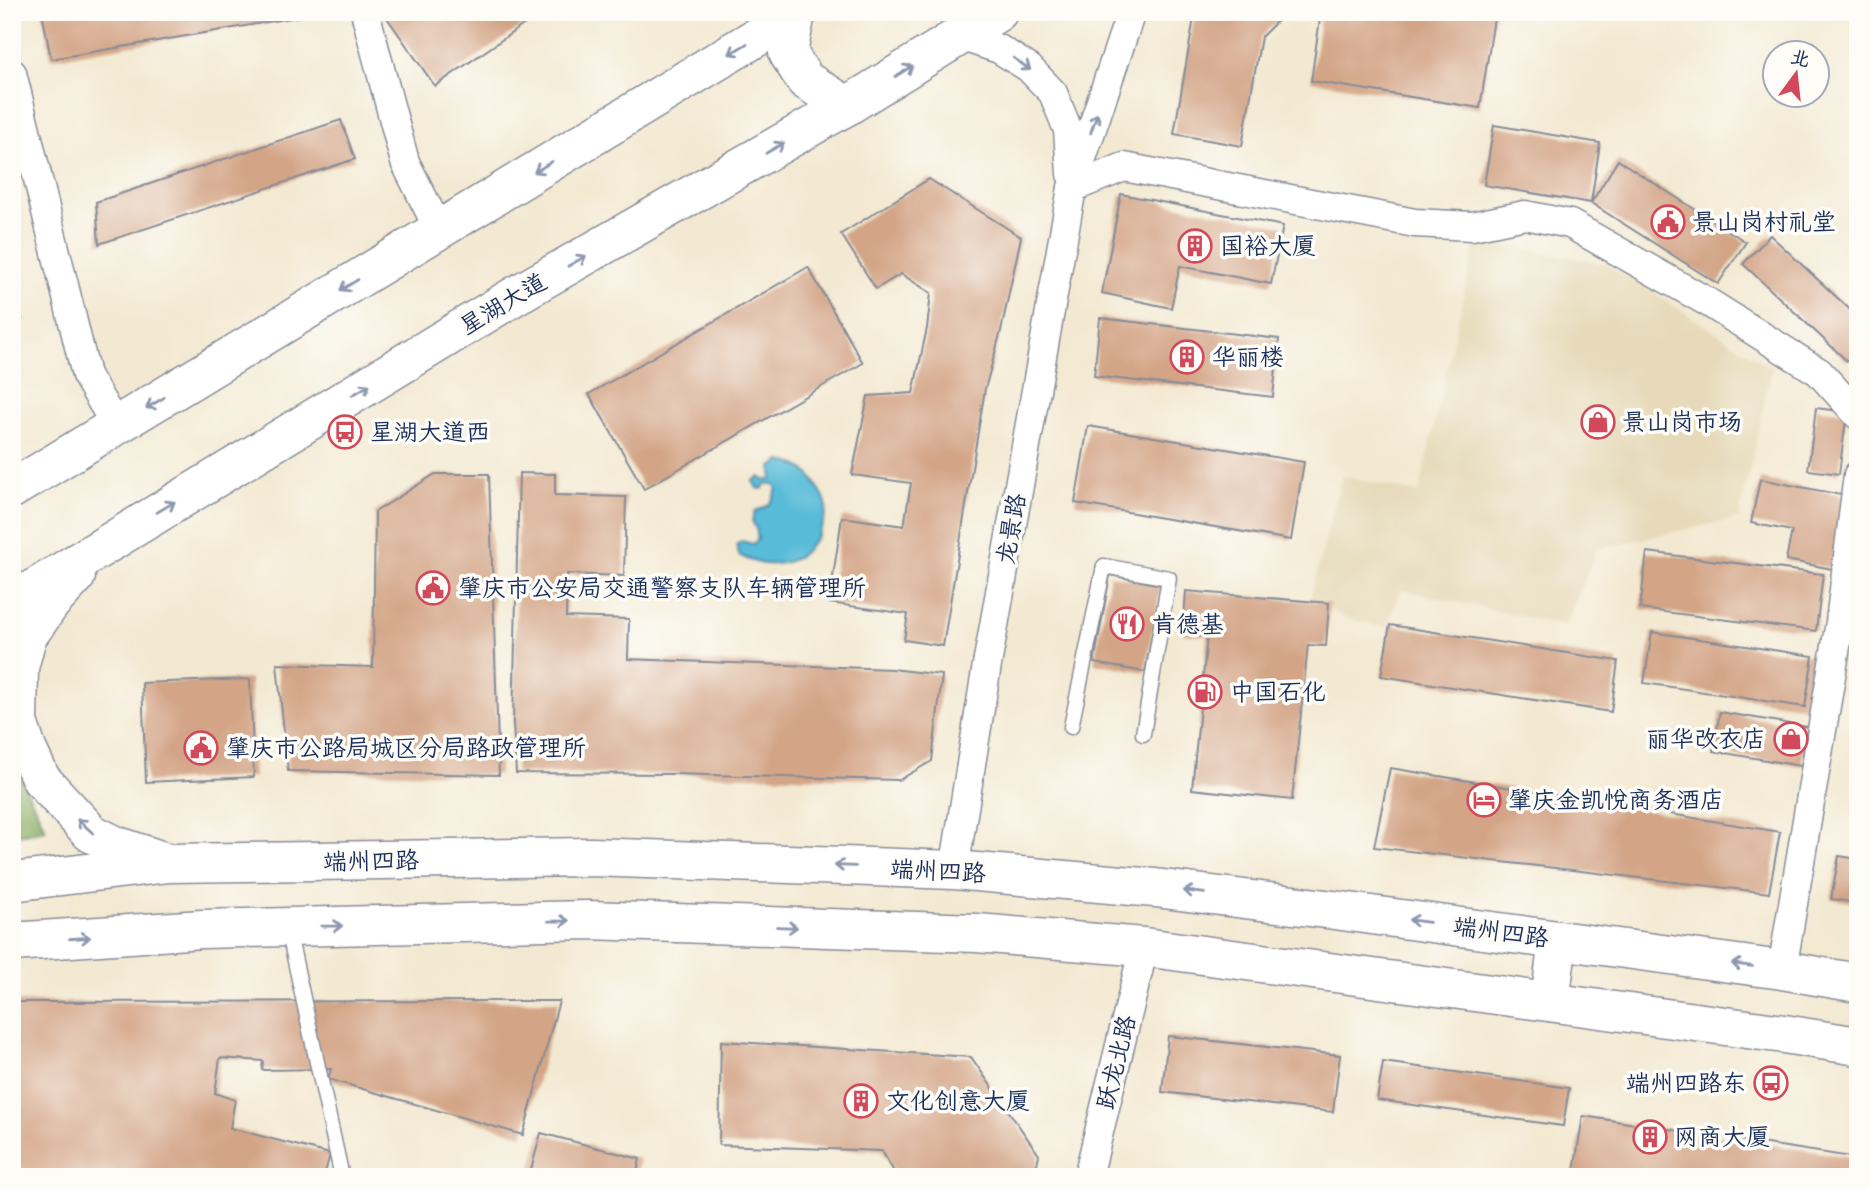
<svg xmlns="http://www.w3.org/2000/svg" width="1870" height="1189" font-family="Mynerve,'LXGW WenKai TC',sans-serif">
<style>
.built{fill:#e6daba}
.forest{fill:#85a95d;stroke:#506c5e;stroke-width:2}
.water{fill:#59bcd8;stroke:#3a769b;stroke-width:2}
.building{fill:#d3a486}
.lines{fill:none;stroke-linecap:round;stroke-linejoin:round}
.lane-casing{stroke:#878c98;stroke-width:17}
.street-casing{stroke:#878c98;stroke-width:31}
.primary-casing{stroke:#878c98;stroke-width:41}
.lane{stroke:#fff;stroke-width:14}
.street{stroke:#fff;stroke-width:28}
.primary{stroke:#fff;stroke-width:38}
.oneway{stroke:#8d97ae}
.labels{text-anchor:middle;stroke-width:7;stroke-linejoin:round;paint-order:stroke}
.poi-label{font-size:24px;fill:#1b2f5e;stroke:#fdfcf7;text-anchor:start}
.street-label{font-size:24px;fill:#1b2f5e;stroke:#fdfcf7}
</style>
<rect width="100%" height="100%" fill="#fdfcf7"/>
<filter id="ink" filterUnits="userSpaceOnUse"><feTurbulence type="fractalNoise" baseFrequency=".0143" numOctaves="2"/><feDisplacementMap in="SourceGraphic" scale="14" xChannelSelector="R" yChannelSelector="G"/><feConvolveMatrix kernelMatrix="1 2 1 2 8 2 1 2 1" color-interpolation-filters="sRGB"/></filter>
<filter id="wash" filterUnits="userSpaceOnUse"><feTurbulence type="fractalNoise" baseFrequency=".00686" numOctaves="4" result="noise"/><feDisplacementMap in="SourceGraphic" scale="28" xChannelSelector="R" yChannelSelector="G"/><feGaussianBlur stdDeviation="1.57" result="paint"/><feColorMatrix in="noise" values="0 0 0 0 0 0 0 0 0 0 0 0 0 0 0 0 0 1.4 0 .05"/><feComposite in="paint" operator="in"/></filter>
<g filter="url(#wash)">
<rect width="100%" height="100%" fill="#f3e9d2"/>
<!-- built -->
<polygon class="built" points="1476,241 1608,264 1772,368 1739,518 1597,549 1565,626 1401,590 1386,628 1345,618 1310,599 1342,476 1419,493"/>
<!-- forest -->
<polygon class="forest" points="12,760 46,830 12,836"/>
<!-- water -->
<path class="water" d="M781 461C803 464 811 473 821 493 823 496 825 499 826 503 828 513 822 526 818 534 800 566 770 572 739 555L736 545 742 541 753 544 758 539 756 528 752 521 755 511C771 506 772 503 777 488L774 484H766L762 489 757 488 753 481 759 477 764 480H772V467Z"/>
<g id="blocks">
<!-- building -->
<g class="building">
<polygon points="42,12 302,12 303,16 51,59"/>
<polygon points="383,12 542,12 435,86"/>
<polygon points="1195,12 1286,12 1261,37 1242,146 1174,134"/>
<polygon points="1321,12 1495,12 1480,108 1311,81"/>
<polygon points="341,120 355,159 99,244 96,202"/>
<polygon points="1494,125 1600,143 1591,203 1484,185"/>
<polygon points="1618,160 1746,242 1718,284 1591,203"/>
<polygon points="929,179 1021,237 1001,331 985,389 943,646 904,640 908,614 829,603 842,517 904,526 911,483 852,475 868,396 913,393 927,328 931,293 901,274 876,289 841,234"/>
<polygon points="1121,194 1283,226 1271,284 1180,266 1171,308 1102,293"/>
<polygon points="1770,235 1858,317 1858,348 1847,361 1743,264"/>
<polygon points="808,267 863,363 644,489 589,394"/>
<polygon points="12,304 22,319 12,325"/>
<polygon points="1100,318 1279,339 1273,397 1094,376"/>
<polygon points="1816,408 1847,412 1839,474 1808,470"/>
<polygon points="1088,426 1304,462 1291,540 1075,503"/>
<polygon points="519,473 555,474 555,495 626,497 624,576 567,574 566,617 629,619 628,659 892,669 942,675 932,761 899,780 673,774 516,773 513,724"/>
<polygon points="435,474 489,474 499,775 288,771 277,664 373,667 375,512"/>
<polygon points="1760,479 1847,496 1832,569 1786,560 1792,531 1751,523"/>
<polygon points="1647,552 1823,574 1816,631 1640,609"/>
<polygon points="1110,575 1161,585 1145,672 1094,663"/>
<polygon points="1186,591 1329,603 1326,646 1308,645 1292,800 1192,789 1207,636 1183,634"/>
<polygon points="1390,625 1618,661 1611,712 1381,676"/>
<polygon points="1652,632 1813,656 1805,707 1644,683"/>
<polygon points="250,679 254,777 146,782 142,683"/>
<polygon points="1720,712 1808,727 1801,766 1713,751"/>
<polygon points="1390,768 1780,832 1769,893 1374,847"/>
<polygon points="1839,856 1858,859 1858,903 1831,899"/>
<polygon points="559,1001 523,1135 328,1079 331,1069 262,1070 263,1061 220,1058 215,1093 235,1100 230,1128 330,1154 324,1177 12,1177 12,1020 16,1002"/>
<polygon points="1168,1036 1340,1055 1333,1112 1162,1092"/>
<polygon points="721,1041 971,1057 1039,1155 1034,1177 897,1177 882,1151 719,1145"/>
<polygon points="1383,1062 1569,1088 1563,1126 1377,1100"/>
<polygon points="1583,1116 1858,1158 1858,1177 1573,1177"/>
<polygon points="541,1133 640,1159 636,1177 529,1177"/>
</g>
</g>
</g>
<g filter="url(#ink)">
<use href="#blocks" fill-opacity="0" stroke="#878c98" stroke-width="2"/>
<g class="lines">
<defs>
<g id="lane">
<polyline points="1071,727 1104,566 1169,578 1143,734"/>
<polyline points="288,929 342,1177"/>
</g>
<g id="street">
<polyline points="365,12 405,162 439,230"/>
<polyline points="960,36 999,49 1029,68 1053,93 1068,130 1071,174"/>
<polyline points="12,73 86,375 116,426"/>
<polyline points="1072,188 1124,167 1415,223 1472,226 1525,215 1570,224 1706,301 1819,372 1858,415"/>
<polyline points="954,870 987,665 1072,188 1131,12"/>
<polyline points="1782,970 1840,622 1858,475"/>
<polyline points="1088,1177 1144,947"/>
</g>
<g id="primary">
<polyline points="796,13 788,53 805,80 847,106"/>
<polyline points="12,489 798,12"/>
<polyline points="76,576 51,603 27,637 19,668 18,722 27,749 41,779 91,833 115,845 160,860"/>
<polyline points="12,602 513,297 847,106 998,12"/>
<polyline points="12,882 169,863 591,857 954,870 1155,888 1334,910 1782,970 1858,983"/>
<polyline points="12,942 202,929 588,920 977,933 1144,947 1784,1034 1858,1046"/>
<polyline points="1550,1002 1558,940"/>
</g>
</defs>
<!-- lane casing -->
<use href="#lane" class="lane-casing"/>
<!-- street casing -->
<use href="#street" class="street-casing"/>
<!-- primary casing -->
<use href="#primary" class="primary-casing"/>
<!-- lane -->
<use href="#lane" class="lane"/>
<!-- street -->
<use href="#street" class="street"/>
<!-- primary -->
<use href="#primary" class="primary"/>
</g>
<!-- one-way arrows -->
<defs><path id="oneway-shaft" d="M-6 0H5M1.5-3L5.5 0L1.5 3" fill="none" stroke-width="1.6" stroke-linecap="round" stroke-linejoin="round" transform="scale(1.75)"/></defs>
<g class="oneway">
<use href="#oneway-shaft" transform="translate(738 49) rotate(149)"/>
<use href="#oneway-shaft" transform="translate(1022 64) rotate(35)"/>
<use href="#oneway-shaft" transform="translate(904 71) rotate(-32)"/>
<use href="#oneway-shaft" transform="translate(1094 123) rotate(-71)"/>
<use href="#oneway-shaft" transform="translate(775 148) rotate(-30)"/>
<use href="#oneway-shaft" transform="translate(543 167) rotate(149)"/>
<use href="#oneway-shaft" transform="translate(577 261) rotate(-30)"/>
<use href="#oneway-shaft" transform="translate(349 285) rotate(149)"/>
<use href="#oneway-shaft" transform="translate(361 390) rotate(-31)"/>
<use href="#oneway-shaft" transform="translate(155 403) rotate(149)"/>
<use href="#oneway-shaft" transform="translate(166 507) rotate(-31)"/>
<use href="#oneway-shaft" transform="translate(85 826) rotate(-138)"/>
<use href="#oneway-shaft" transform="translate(845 866) rotate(-178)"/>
<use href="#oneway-shaft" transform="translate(1194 892) rotate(-173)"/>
<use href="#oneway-shaft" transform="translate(559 921) rotate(-1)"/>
<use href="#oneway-shaft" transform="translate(1419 921) rotate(-172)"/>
<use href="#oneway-shaft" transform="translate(332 926) rotate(-1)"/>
<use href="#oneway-shaft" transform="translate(787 927) rotate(2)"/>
<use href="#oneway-shaft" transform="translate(80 938) rotate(-4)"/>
<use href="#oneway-shaft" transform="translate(1742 965) rotate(-172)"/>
</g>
</g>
<!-- icons -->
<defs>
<symbol id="civic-ring" viewBox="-11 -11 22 22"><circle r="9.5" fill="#fdfcf7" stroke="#d1495b" stroke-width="1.5"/><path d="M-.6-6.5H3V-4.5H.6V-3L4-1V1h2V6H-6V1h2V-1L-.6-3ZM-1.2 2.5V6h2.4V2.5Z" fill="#d1495b"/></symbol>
<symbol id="building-ring" viewBox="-11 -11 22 22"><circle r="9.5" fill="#fdfcf7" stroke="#d1495b" stroke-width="1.5"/><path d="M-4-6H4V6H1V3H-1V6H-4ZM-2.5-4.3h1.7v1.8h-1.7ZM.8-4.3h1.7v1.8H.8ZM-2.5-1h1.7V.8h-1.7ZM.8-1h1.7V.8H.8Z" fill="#d1495b"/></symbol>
<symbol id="shop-ring" viewBox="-11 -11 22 22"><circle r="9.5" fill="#fdfcf7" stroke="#d1495b" stroke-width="1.5"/><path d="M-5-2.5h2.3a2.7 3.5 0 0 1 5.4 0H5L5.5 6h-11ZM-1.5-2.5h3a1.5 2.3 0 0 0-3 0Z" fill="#d1495b"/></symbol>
<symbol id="bus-ring" viewBox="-11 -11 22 22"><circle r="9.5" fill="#fdfcf7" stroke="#d1495b" stroke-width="1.5"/><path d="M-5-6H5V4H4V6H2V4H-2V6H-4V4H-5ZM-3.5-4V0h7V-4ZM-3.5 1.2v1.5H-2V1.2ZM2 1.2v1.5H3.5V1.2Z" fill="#d1495b"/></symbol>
<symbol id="restaurant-ring" viewBox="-11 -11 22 22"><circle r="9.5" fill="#fdfcf7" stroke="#d1495b" stroke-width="1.5"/><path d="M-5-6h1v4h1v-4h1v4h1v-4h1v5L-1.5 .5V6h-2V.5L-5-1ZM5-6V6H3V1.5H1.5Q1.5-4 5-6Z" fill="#d1495b"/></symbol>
<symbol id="fuel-ring" viewBox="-11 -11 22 22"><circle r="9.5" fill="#fdfcf7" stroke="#d1495b" stroke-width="1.5"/><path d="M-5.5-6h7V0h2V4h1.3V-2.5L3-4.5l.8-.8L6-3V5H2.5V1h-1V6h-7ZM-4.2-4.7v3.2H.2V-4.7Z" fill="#d1495b"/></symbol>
<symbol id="hotel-ring" viewBox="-11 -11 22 22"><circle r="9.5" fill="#fdfcf7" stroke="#d1495b" stroke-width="1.5"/><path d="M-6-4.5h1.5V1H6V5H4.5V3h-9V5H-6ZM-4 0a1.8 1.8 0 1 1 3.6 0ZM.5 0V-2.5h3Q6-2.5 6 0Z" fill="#d1495b"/></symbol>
</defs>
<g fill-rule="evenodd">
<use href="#civic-ring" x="1649" y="203" width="38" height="38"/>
<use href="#building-ring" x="1176" y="227" width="38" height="38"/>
<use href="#building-ring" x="1168" y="338" width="38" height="38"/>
<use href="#shop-ring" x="1579" y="403" width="38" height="38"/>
<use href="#bus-ring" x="326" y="413" width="38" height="38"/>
<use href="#civic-ring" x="414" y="569" width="38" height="38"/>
<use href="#restaurant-ring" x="1108" y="605" width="38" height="38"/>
<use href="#fuel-ring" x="1186" y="673" width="38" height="38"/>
<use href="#shop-ring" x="1772" y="720" width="38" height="38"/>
<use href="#civic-ring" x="182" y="729" width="38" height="38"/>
<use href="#hotel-ring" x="1465" y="781" width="38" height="38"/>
<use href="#bus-ring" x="1752" y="1064" width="38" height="38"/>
<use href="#building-ring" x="842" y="1082" width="38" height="38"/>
<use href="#building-ring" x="1631" y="1118" width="38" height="38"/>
</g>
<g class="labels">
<!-- poi labels -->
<g class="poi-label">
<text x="1692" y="230">景山岗村礼堂</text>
<text x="1220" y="254">国裕大厦</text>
<text x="1212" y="365">华丽楼</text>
<text x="1622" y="430">景山岗市场</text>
<text x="370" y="440">星湖大道西</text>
<text x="458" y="596">肇庆市公安局交通警察支队车辆管理所</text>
<text x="1152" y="632">肯德基</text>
<text x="1230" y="700">中国石化</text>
<text x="1766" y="747" text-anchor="end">丽华改衣店</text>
<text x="226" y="756">肇庆市公路局城区分局路政管理所</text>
<text x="1508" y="808">肇庆金凯悦商务酒店</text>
<text x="1746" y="1091" text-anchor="end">端州四路东</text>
<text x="886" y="1109">文化创意大厦</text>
<text x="1674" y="1145">网商大厦</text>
</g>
<!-- street labels -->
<g class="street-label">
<text transform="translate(503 304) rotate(-31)" y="8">星湖大道</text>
<text transform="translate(1011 529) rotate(-80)" y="8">龙景路</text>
<text transform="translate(371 861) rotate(-1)" y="8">端州四路</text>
<text transform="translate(938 871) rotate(3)" y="8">端州四路</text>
<text transform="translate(1501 932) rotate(8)" y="8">端州四路</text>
<text transform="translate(1116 1062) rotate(-76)" y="8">跃龙北路</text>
</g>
</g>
<!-- margin -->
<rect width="1870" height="1189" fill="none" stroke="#fdfcf7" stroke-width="42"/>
<!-- north arrow -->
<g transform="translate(1796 74) rotate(15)"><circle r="33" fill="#fdfcf7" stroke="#a3aaba" stroke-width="2"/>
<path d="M0-5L12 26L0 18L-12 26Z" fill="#d1495b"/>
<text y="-10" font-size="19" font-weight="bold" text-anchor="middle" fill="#1b2f5e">北</text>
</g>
</svg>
